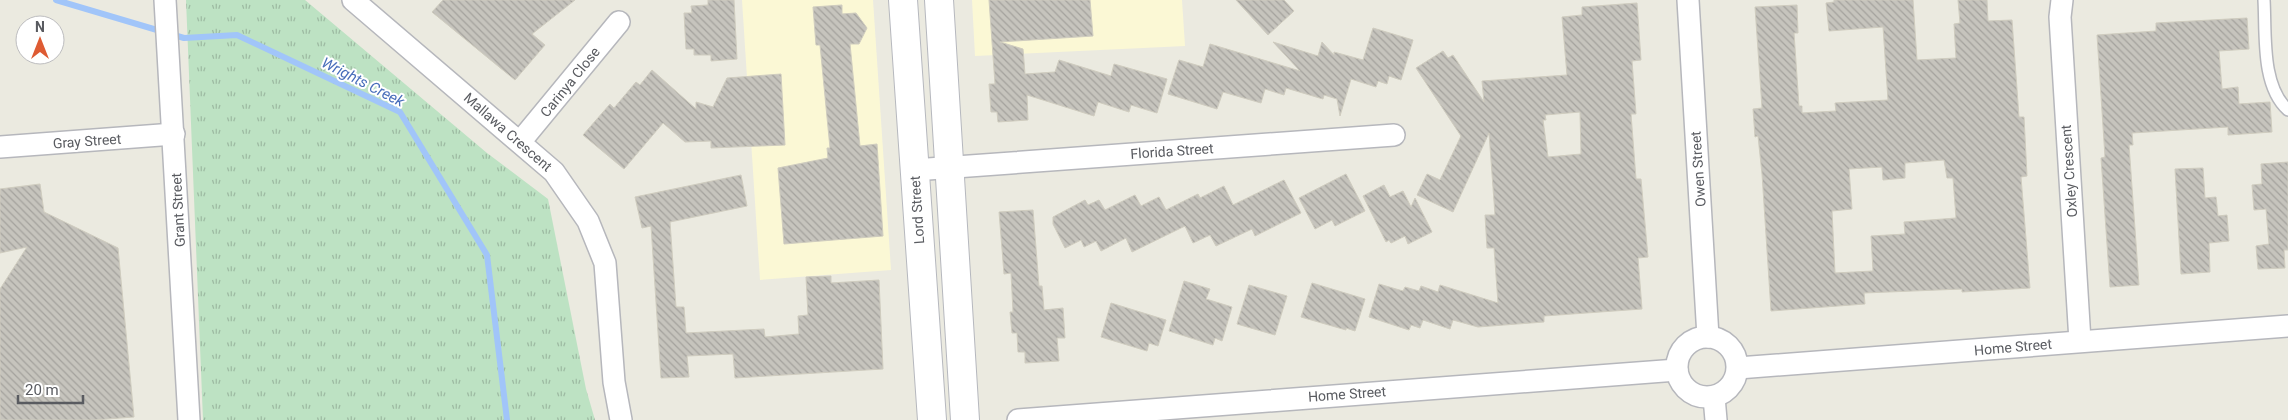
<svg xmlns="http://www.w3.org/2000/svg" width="2288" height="420" font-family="Roboto,sans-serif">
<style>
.commercial{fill:#fbf8d5}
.park{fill:url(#park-tufts)}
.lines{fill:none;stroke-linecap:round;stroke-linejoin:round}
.stream{stroke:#a1c5f9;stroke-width:6}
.building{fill:url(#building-back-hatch);stroke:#cfccbf;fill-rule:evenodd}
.service-casing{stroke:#b6b7bc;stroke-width:14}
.minor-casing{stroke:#b6b7bc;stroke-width:24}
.secondary-casing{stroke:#b6b8be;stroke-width:30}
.service{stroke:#fff;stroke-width:11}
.minor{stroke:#fff;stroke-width:21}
.secondary{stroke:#fff;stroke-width:28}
.labels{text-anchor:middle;stroke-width:4;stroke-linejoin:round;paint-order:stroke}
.street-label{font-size:14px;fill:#595b60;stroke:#fff}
.water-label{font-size:15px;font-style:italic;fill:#476dba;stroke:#fff}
</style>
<defs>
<pattern id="park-tufts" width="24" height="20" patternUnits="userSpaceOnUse" patternTransform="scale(1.25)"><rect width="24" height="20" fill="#bde2c3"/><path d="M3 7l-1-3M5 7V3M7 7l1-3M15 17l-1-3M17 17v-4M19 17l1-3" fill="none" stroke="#9dbaa2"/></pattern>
<pattern id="building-back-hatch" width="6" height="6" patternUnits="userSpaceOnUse" patternTransform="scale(1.25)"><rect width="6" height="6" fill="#c6c4bd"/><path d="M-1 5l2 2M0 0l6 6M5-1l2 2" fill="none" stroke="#a4a29d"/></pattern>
</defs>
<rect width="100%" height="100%" fill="#ebeae0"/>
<!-- commercial -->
<g class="commercial">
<polygon points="742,0 873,0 891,270 760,280"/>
<polygon points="972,0 1182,0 1185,46 975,56"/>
</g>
<!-- park -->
<polygon class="park" points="186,0 305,0 487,153 548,199 586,389 595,420 203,420"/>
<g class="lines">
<!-- stream -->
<polyline class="stream" points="56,0 184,38 237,35 400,112 487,255 507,420"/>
</g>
<!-- building -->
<g class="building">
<polygon points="443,0 575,0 532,34 545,45 515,80 432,12"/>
<polygon points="708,0 734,0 737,59 711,61 711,55 694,55 694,49 686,49 684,13 692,13 691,6 708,5"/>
<polygon points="989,0 1090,0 1093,36 1000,42 1023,49 1025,74 1055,72 1059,60 1111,76 1114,64 1167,79 1157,113 1131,105 1129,112 1098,102 1094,116 1027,95 1028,120 998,122 997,112 991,112 989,84 995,84"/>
<polygon points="1236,0 1284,0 1294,11 1268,35"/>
<path d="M1834 0H1913L1917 60 1956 58 1954 24 1960 23 1958 0H1987L1988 21 2012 20 2019 117H2024L2027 176 2021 177 2030 288 1962 292V289L1864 293 1865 304 1771 311 1762 174 1758 136 1755 137 1753 109 1762 108 1755 7 1797 5 1798 33H1794L1799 106H1802V113L1836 111 1835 103 1888 100 1883 27 1829 31 1826 3 1834 2ZM1944 160 1947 178H1953L1956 218 1904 222 1905 234 1871 236 1873 271 1835 273 1832 211 1852 209 1849 169 1882 167 1883 180 1905 178V163Z"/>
<path d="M1637 3 1641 60 1632 61 1636 114H1631L1636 179H1641L1648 257 1638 258 1642 309 1544 316V322L1478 327 1453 320 1450 329 1423 320 1420 328 1411 325 1409 330 1369 317 1379 284 1403 291 1405 287 1419 291 1421 286 1438 292 1440 285 1498 303 1494 248H1487L1485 215H1495L1489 133 1453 212 1417 195 1427 174 1440 180 1461 136 1416 68 1443 51 1448 58 1453 55 1484 102 1482 81 1567 75 1562 17 1582 15V7ZM1580 112 1581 154 1548 157 1543 120H1546L1545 115Z"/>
<polygon points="842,5 842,14 856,13 867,28 859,44 850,44 860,146 877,144 883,236 784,244 778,168 828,158 827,148 830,148 820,45 816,45 813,7"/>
<polygon points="2247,18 2249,49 2219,51 2222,89 2238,87 2239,104 2270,102 2272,132 2228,135 2228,127 2132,133 2133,145 2129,145 2139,285 2110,287 2101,158 2105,157 2097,35 2156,31 2156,23"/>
<polygon points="1373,28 1413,40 1401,80 1389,76 1387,84 1378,81 1376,87 1351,79 1340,116 1337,99 1324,95 1323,99 1286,88 1284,95 1265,89 1261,103 1223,92 1217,109 1168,94 1179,60 1203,67 1210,44 1300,71 1273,42 1318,56 1322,42 1334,55 1334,52 1363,60"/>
<polygon points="652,70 696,109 696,102 713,107 727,78 781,74 785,145 711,148 711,141 685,142 663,123 624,169 583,135 610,104 614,108 636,82 640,85"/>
<polygon points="2288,162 2288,250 2284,250 2285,268 2258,269 2256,246 2269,244 2266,209 2254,210 2252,185 2262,184 2261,164"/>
<polygon points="2203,168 2205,198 2216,197 2218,216 2227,215 2229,241 2209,243 2210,272 2181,274 2175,169"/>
<polygon points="1346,174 1365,211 1335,226 1332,220 1315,229 1299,198"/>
<polygon points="741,175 747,206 670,222 676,307 684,307 686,333 764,329 765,337 799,334 798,316 808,315 806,277 831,276 831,283 879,280 883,369 735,378 733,354 687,356 689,377 661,378 651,226 642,228 635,197"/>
<polygon points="1284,180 1301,213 1255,236 1252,229 1216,246 1210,235 1193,243 1185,226 1132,252 1126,238 1101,251 1096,241 1084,247 1081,240 1065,248 1053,224 1053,217 1085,200 1088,205 1099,200 1105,210 1135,195 1141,206 1159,197 1166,210 1198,194 1200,198 1224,186 1233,205"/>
<polygon points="40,184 44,212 118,248 134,417 94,420 0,420 0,289 27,247 0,253 0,189"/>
<polygon points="1384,185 1390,197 1403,191 1411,207 1415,198 1432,232 1408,244 1405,236 1391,243 1389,240 1386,242 1363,196"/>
<polygon points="1033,210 1039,286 1042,286 1044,310 1063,308 1065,338 1057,338 1059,361 1025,363 1025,352 1018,352 1017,333 1012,333 1010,312 1013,312 1011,273 1004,274 999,212"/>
<polygon points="1184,281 1210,289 1206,299 1232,307 1222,341 1215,338 1213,345 1169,331"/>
<polygon points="1312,283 1365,299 1355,331 1346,328 1346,330 1301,317"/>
<polygon points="1249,285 1287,296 1275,335 1237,324"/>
<polygon points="1111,303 1166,320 1158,346 1149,343 1147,351 1101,337"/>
</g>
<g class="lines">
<defs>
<path id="service" d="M2264 0C2266 34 2261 86 2288 110"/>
<g id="minor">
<polyline points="165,0 189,420"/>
<polyline points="353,0 554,172 588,221 605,263 614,382 621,420"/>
<polyline points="1688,0 1708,337"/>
<polyline points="2062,0 2060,17 2080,341"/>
<polyline points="520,142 619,22"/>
<polyline points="0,147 174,134"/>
<polyline points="914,170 1394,135"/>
<circle cx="1707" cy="367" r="30"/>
<polyline points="1738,368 2288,326"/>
<polyline points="1714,397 1716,420"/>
<polyline points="1018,420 1677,370"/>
</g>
<g id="secondary">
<polyline points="903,0 932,420"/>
<polyline points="939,0 965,420"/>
</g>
</defs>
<!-- service casing -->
<use href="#service" class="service-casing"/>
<!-- minor casing -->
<use href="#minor" class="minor-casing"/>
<!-- secondary casing -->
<use href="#secondary" class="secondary-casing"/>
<!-- service -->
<use href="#service" class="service"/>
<!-- minor -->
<use href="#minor" class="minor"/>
<!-- secondary -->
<use href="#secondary" class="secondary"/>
</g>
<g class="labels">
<!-- street labels -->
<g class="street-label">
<text transform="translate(570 82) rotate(-51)" y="5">Carinya Close</text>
<text transform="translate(508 132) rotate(41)" y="5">Mallawa Crescent</text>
<text transform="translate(87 141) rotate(-4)" y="5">Gray Street</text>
<text transform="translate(1172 151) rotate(-4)" y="5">Florida Street</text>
<text transform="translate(1698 169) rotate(-94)" y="5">Owen Street</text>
<text transform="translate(2069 171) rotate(-94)" y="5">Oxley Crescent</text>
<text transform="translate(178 210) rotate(-93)" y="5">Grant Street</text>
<text transform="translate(917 210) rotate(-94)" y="5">Lord Street</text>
<text transform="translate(2013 347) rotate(-5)" y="5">Home Street</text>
<text transform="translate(1347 394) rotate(-4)" y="5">Home Street</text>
</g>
<!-- water labels -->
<g class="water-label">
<text transform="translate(363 82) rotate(27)" y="5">Wrights Creek</text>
</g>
</g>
<!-- north arrow -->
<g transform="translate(40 40)"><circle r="24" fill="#ffffff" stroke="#bdbdbf"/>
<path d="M0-4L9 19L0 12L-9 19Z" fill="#de5b33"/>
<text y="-8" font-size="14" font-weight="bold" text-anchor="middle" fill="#595b60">N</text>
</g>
<!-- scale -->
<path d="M18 395v8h65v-8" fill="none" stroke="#595b60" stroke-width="2.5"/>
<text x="25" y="395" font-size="15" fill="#595b60" stroke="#ffffff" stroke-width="4" paint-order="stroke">20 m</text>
</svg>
